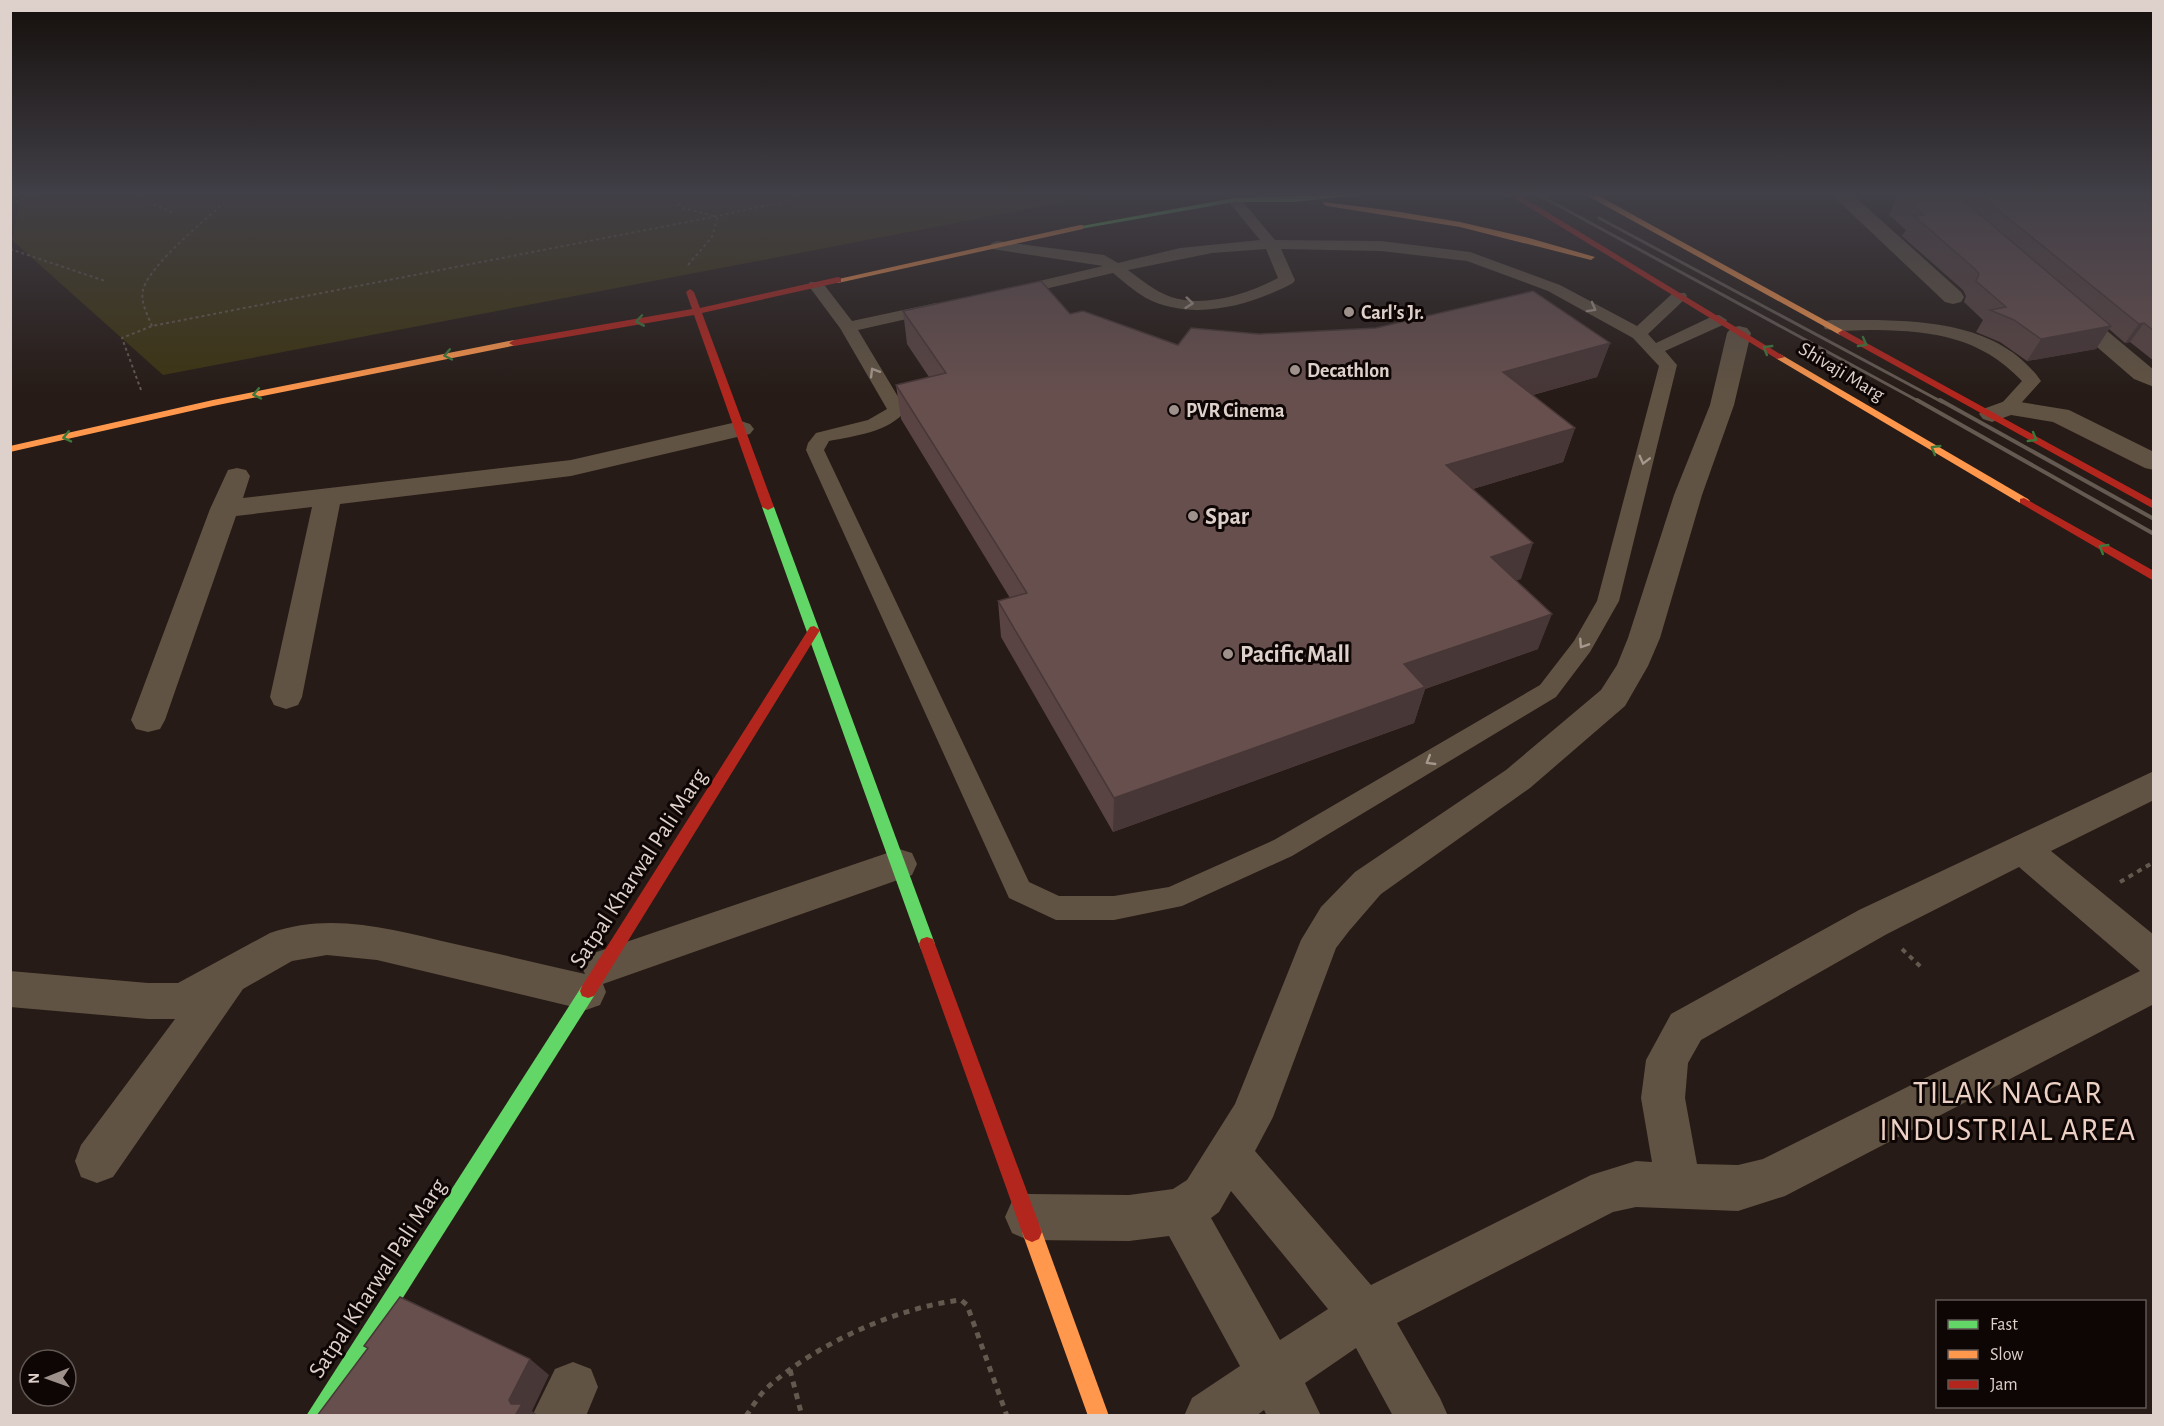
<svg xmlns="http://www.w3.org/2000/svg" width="2164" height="1426" font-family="'Alegreya Sans',sans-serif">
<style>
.green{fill:#3d3411}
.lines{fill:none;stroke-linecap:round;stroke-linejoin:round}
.path-far2{stroke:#64594f;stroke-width:2;stroke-dasharray:3 3;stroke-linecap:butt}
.path-far1{stroke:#64594f;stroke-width:4;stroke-dasharray:5 5;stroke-linecap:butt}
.path{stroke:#64594f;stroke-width:5;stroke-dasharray:6 6;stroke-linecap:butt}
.lane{fill:#615343;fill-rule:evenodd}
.street{fill:#615343;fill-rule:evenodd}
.fast{fill:#63d668;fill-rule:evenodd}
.slow{fill:#ff974d;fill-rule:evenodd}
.jam{fill:#b3261e;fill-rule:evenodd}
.rail-far1{stroke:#655a52;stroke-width:3}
.rail{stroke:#655a52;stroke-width:4}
.wall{fill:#594443}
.shaded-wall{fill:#483737}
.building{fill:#674f4e;stroke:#483737;stroke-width:1.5}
.oneway{stroke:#a6988d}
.oneway2{stroke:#3d783b}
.poi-dot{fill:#9e918b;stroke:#0e0604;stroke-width:2}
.labels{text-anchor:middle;stroke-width:6;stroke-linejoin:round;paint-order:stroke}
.far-poi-label{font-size:20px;font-weight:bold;fill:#ded0ca;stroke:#0e0604;text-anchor:start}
.far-street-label{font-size:20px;fill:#ded0ca;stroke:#0e0604}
.poi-label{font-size:24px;font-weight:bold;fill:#ded0ca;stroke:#0e0604;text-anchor:start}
.street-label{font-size:24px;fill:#ded0ca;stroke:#0e0604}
.near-neighbourhood-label{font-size:32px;letter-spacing:1.5px;fill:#edd0c4;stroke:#0e0604}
</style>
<rect width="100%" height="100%" fill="#261b16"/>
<!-- green -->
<polygon class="green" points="21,195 1102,195 163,375 12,240"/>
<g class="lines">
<!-- path-far2 -->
<g class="path-far2">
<polyline points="131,195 174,213"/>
<polyline points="669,195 683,208 714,216"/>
<polyline points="10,203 42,195"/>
<polyline points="10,249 105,281"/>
<polyline points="688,265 712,237 718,216"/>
<path d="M152 326C148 316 140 302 143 290 150 263 211 216 232 195"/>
<polyline points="141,390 122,338 152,326 718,216 814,195"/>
</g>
<!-- path-far1 -->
<g class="path-far1">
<polyline points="2120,882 2154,862"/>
<polyline points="1902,949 1921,967"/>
</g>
<!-- path -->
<g class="path">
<polyline points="790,1370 802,1416"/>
<path d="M746 1416C753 1406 759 1395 768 1387 816 1344 898 1307 961 1300L967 1305 1007 1416"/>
</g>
<!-- lane -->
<g class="lane">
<path d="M1234 196 1239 197 1275 240 1381 241 1470 252 1560 285 1637 326 1673 293H1685L1687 296 1685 299 1648 334 1656 343 1713 316 1719 315 1727 320 1725 324 1665 351 1677 365 1619 601 1590 652 1556 697 1292 856 1182 906 1114 920H1056L1009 898 806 450 808 443 816 433 868 420 887 409 840 328 808 285 810 282H822L852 321 936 303 944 308 942 311 858 330 906 410C890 432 854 436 829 441L824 450 1029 882 1059 896H1114L1169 887 1274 840 1540 685 1574 641 1597 601 1659 366 1633 338 1548 291 1467 261 1381 251 1281 249 1295 280 1293 283C1250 306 1192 322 1146 298 1134 291 1124 282 1113 273L1011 297 1003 292 1005 289 1103 266 992 249 989 246 992 243 997 241 1104 255 1118 263 1180 248 1260 240 1227 200ZM1266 249 1278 278C1248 294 1205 308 1171 297 1155 291 1141 280 1128 270L1212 253Z"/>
<path d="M1831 320C1902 320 1995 315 2041 381L2014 411H2002L1999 407 2002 403 2022 381C1980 337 1934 331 1876 330 1859 330 1841 332 1825 329L1823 325 1825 321Z"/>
</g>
<!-- street -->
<g class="street">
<polygon points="1832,195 1853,195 1961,292 1964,297 1961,302 1953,304 1945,302"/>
<polygon points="2068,303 2076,305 2154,370 2154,387 2134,379 2060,315 2057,310 2060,305"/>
<path d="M1739 326 1747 328 1751 333 1734 405 1702 495 1660 638 1648 666 1625 706 1530 788 1381 894 1349 931 1336 948 1273 1117 1255 1151 1371 1285 1591 1175 1636 1161 1652 1162 1641 1098 1646 1060 1671 1014 1859 910 2154 771V800L2051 851 2154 935V1004L1785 1196 1738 1211 1636 1207 1613 1212 1397 1323 1440 1398 1448 1416H1393L1356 1348 1305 1383 1321 1416H1267L1264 1410 1256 1416H1184L1192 1398 1240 1366 1169 1236 1129 1241 1028 1240 1012 1233 1005 1217 1012 1201 1028 1194 1129 1195 1173 1189 1187 1180 1235 1104 1301 940 1321 907 1355 872 1506 770 1601 690 1617 665 1628 638 1674 495 1710 405 1727 333 1731 328ZM2019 867 2140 971 1763 1159 1738 1165 1697 1164 1685 1098 1688 1063 1701 1040 1887 934ZM1231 1191 1328 1309 1280 1340 1211 1218 1219 1212Z"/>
<polygon points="2008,400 2069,410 2154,452 2154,470 2145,468 2053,422 2011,415 1992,422 1983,419 1979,414 1983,409"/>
<polygon points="741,421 750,424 754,429 750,434 571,476 340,504 302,697 298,705 286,709 274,705 270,697 312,507 236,516 165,720 160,729 148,732 136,729 131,720 210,509 228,470 237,468 246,470 250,476 243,498 571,460"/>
<path d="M899 849 912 853 917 864 912 875 603 984 606 992 600 1005 586 1010 377 960 327 955 292 961 243 989 113 1177 97 1183 81 1177 75 1161 81 1145 175 1019H148L10 1007V971L148 983H178L270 933C332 911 394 930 455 944 499 954 542 964 585 974L582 967 588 955Z"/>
<polygon points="573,1362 591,1369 598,1387 586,1416 532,1416 555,1369"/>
</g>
<!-- fast -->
<g class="fast">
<polygon points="1321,195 1358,195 1294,202 1234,202 1080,229 1076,227 1234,198"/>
<polygon points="768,504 774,507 935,944 933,949 927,951 921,949 919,944 762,507"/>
<polygon points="588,984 594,986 596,991 594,996 328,1416 306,1416 582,986"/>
</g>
<!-- slow -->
<g class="slow">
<polygon points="1586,195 1597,195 1848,333 1840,335"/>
<polygon points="1324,202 1394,211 1460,222 1529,238 1595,257 1591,260 1460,227 1327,206 1323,204"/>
<polygon points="1080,225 1083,225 1083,229 838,283 834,280"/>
<polygon points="514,340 519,343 517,345 213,406 10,452 10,446 213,400"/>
<polygon points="1780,354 2028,499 2030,501 2028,503 2020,503 1777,359 1775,357"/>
<polygon points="1032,1222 1039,1225 1042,1232 1109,1416 1088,1416 1022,1232 1025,1225"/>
</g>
<!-- jam -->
<g class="jam">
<polygon points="1509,195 1519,195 1785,357 1777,359"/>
<polygon points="838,277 841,278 841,282 702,313 774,507 768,510 762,507 694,315 514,346 509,343 514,340 692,309 686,292 690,289 694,292 700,308"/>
<polygon points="1843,330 2154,501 2154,509 1840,335 1838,333"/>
<polygon points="2024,498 2154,571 2154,581 2020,503 2020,499"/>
<polygon points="814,626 820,630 594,996 588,998 582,996 580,991 582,986 810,627"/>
<polygon points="927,937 933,939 935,944 1042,1232 1039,1239 1032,1242 1025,1239 1022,1232 919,944 921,939"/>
</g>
<!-- rail-far1 -->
<g class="rail-far1">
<polyline points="1539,195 1920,402"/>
<polyline points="1599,218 1942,402"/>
</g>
<!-- rail -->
<g class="rail">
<polyline points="1917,400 2154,534"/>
<polyline points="1940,400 2154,519"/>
</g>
</g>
<!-- wall -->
<g class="wall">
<polygon points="1898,195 2154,195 2154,361 2130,342 2125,343 2109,329 2096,349 2027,361 2000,342 1976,332 1983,320 1964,302 1966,296 1963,290 1902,236 1906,230 1889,215"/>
<polygon points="903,311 1070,314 1178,345 1259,334 1610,343 1597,377 1533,395 1575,428 1563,462 1473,489 1521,579 1516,580 1538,649 1425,689 1414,723 1113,832 1001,637 998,601 1010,598 901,419 896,385 929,377 907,344"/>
</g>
<!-- shaded-wall -->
<g class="shaded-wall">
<polygon points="2144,323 2130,342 2125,343 2139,324"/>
<polygon points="2111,326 2096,349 2027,361 2041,339"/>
<polygon points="1610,343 1597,377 1493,406 1503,372"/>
<polygon points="1575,428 1563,462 1436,500 1446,465"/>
<polygon points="1533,543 1521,579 1480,592 1491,557"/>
<polygon points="1552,614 1538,649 1425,689 1414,723 1113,832 1114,798 1404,664"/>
<polygon points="530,1359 549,1375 532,1411 539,1416 515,1416 511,1404 509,1400"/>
</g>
<!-- building -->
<g class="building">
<polygon points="1901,195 1957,195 2111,326 2041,339 2014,320 1990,310 2006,307 1976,281 1979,274 1975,269 1913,215 1924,215"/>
<polygon points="1985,195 2136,195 2154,208 2154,331 2144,323 2139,324 1981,196 1986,196"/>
<polygon points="1041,281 1070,314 1083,311 1178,345 1191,328 1259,334 1376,328 1533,291 1610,343 1503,372 1575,428 1446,465 1533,543 1491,557 1552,614 1404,664 1425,687 1114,798 998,601 1027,593 896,385 946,373 903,311"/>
<polygon points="400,1297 530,1359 509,1400 511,1404 522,1404 515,1416 317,1416 368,1348 364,1346"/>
</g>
<!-- one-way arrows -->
<defs><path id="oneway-chevron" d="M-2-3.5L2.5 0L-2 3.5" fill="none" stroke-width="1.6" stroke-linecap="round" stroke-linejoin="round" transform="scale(1.5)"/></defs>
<g class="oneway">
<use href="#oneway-chevron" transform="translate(1189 303) rotate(6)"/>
<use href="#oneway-chevron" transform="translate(1592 308) rotate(29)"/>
<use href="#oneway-chevron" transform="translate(874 372) rotate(-121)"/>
<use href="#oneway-chevron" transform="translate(1644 460) rotate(104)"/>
<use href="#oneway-chevron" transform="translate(1583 644) rotate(123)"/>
<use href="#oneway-chevron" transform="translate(1430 761) rotate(149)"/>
</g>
<g class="oneway2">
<use href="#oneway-chevron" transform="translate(640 321) rotate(170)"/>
<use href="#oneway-chevron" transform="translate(1863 343) rotate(29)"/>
<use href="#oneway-chevron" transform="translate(1767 349) rotate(-149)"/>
<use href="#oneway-chevron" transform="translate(448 355) rotate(168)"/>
<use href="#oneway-chevron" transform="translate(257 394) rotate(168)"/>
<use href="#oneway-chevron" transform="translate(67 437) rotate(167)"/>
<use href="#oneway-chevron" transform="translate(2033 438) rotate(30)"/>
<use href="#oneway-chevron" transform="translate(1935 449) rotate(-149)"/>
<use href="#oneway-chevron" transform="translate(2103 548) rotate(-149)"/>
</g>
<!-- sky -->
<linearGradient id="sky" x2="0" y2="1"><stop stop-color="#150f0c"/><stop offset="0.49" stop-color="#413f47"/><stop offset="1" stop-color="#413f47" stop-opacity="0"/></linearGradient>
<rect width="2164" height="395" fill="url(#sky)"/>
<!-- markers -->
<g class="poi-dot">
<circle cx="1349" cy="312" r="6"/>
<circle cx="1295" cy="370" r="6"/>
<circle cx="1174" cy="410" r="6"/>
<circle cx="1193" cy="516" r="6"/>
<circle cx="1228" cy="654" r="6"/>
</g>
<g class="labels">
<!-- far-poi labels -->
<g class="far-poi-label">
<text x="1361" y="319">Carl's Jr.</text>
<text x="1307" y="377">Decathlon</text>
<text x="1186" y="417">PVR Cinema</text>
</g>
<!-- far-street labels -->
<g class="far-street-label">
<text transform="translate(1842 371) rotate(31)" y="7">Shivaji Marg</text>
</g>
<!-- poi labels -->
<g class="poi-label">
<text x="1205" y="524">Spar</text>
<text x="1240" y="662">Pacific Mall</text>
</g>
<!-- street labels -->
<g class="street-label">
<text transform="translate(638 868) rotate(-57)" y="8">Satpal Kharwal Pali Marg</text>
<text transform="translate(377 1278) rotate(-57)" y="8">Satpal Kharwal Pali Marg</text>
</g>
<!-- near-neighbourhood labels -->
<g class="near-neighbourhood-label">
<text x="2008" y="1103">TILAK NAGAR<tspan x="2008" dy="37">INDUSTRIAL AREA</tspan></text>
</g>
</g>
<!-- border -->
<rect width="2164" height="1426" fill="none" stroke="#ded0ca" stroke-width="24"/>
<!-- legend -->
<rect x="1936" y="1300" width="210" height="108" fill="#0e0604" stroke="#615753" stroke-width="1.5"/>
<rect x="1948" y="1320" width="30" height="9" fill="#63d668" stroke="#615753" stroke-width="1.5"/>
<text x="1990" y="1330" font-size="18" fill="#ded0ca">Fast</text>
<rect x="1948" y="1350" width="30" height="9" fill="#ff974d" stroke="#615753" stroke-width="1.5"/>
<text x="1990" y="1360" font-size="18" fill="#ded0ca">Slow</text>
<rect x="1948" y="1380" width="30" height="9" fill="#b3261e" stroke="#615753" stroke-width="1.5"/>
<text x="1990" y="1390" font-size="18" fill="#ded0ca">Jam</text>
<!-- north arrow -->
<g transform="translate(48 1378) rotate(269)"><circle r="28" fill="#0e0604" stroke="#615753" stroke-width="1.5"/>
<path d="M0-4.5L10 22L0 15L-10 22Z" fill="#9e918b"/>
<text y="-9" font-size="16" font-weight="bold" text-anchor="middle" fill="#ded0ca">N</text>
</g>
</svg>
